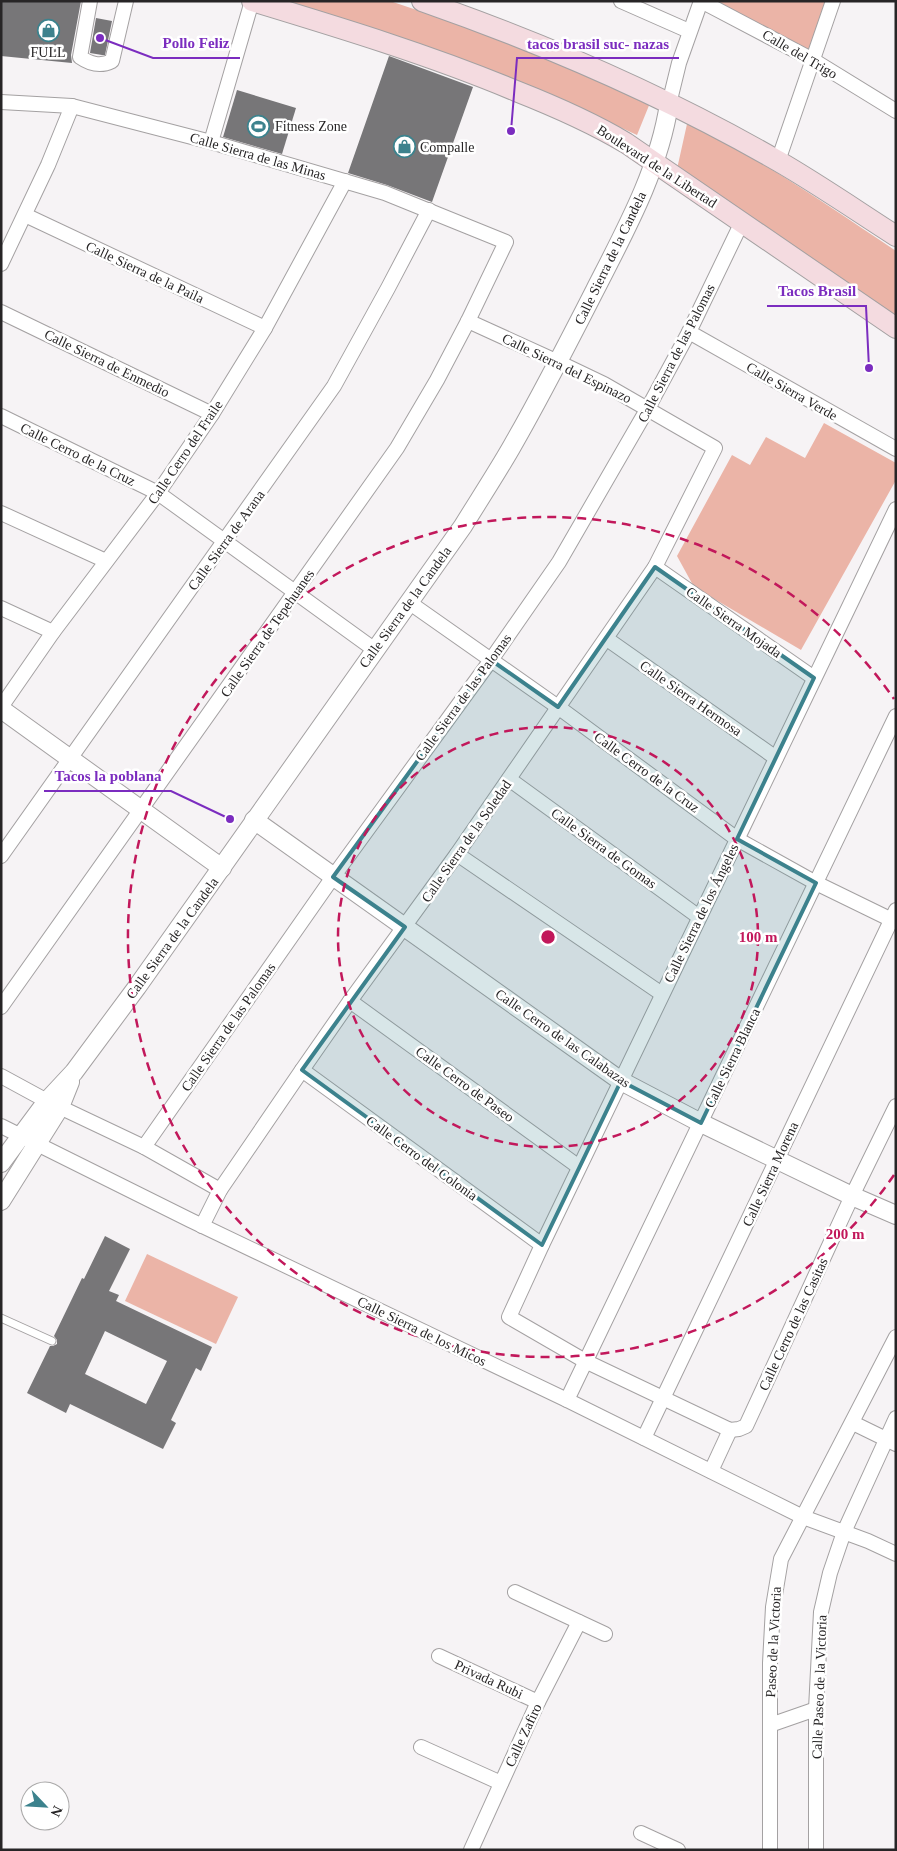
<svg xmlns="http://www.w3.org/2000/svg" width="897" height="1851" font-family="Georgia,serif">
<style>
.green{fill:#ebb4a7}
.building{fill:#777678;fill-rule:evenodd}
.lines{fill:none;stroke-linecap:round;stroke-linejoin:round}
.service-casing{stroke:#a4a1a2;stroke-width:9}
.minor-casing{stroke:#a4a1a2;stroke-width:16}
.tertiary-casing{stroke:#a4a1a2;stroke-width:20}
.secondary-casing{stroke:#a4a1a2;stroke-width:22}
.service{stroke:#fff;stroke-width:7}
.minor{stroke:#fff;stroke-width:14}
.tertiary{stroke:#fff;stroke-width:18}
.secondary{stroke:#f4dbe0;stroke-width:20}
.marked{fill:#3c828d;fill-opacity:0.2;stroke:#3c828d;stroke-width:4;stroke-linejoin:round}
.ring{fill:none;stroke:#c2185b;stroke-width:2.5;stroke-dasharray:9 6}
.labels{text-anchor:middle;stroke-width:5;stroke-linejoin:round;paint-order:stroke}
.poi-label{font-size:14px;fill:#272526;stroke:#fff;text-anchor:start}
.street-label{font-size:14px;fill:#272526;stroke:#fff}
.centre{fill:#c2185b;stroke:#fff;stroke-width:2.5}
.ring-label{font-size:15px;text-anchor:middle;font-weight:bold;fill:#c2185b;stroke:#fff;stroke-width:5;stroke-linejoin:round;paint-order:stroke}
.leader{fill:none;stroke:#7b2cbf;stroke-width:2}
.callout-dot{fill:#7b2cbf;stroke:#fff;stroke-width:2}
.callout-label{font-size:15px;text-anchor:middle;font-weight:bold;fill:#7b2cbf;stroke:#fff;stroke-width:5;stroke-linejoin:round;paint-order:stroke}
</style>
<rect width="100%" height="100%" fill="#f6f3f5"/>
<!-- green -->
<g class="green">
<polygon points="278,1 390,1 544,53 650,103 637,135 530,86 439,54"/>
<polygon points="713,1 828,1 810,54"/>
<path d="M687 124C761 158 828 206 896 251V320L677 169Z"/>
<polygon points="824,423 896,463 896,480 801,650 694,587 677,556 732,455 750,465 766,437 805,458"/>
<polygon points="147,1254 238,1297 216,1344 125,1301"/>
</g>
<!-- building -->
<g class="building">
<polygon points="1,1 81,1 71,55 72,63 1,56"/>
<polygon points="96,18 112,21 105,55 102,55 90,53"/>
<polygon points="389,56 473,87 432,202 387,185 348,173"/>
<polygon points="237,90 296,108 282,154 223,137"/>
<path d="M105 1236 130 1249 109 1291 119 1295 116 1301 212 1347 201 1371 196 1368 171 1420 176 1423 163 1449 70 1404 66 1413 27 1393 50 1346H53L57 1344V1340L54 1336 82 1278 84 1279ZM105 1331 167 1361 146 1404 85 1374Z"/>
</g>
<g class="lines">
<defs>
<polyline id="service" points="1,1318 52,1341"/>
<g id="minor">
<path d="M90 1 80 57C90 64 100 67 112 61L126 1"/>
<polyline points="621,1 689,31"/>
<polyline points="701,1 813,60 896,111"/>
<polyline points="1,102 72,106 211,142 385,193 506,242 468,321 437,380 397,448 1,1007"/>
<polyline points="669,104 679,63 701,1"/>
<polyline points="211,142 252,1"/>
<polyline points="778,161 833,1"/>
<polyline points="25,215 265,328"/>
<polyline points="1,264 48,165 72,106"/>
<polyline points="1,312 212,414"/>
<polyline points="689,332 896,449"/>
<polyline points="1,416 158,493 375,650"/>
<polyline points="896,509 542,1245 509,1317 585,1361 730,1430 739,1429 746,1426 852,1196 896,1106"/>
<polyline points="1,513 106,561"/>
<polyline points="655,567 814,678"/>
<polyline points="410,603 558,707 737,839 816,883 896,922"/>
<polyline points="1,608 53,632"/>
<polyline points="607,639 776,758"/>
<polyline points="1,707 53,632 158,493 212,414 265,328 345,181"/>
<polyline points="509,779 699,917"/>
<polyline points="457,854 662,994"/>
<polyline points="1,856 334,386 388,288 429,210"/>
<polyline points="350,1001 579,1167"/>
<polyline points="302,1070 542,1245"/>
<polyline points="1,1076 47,1101 144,1147 220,1190"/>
<polyline points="1,1126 190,1220 567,1400 803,1517 868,1541 896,1554"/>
<polyline points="144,1147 333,877 491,660 559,562 648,408 689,332 742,222"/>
<polyline points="202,1226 220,1190 302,1070 350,1001 457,854 655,567 715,448 604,384 558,362 468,321"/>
<polyline points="567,1400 896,716"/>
<polyline points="853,1423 896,1444"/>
<polyline points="644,1438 896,910"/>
<polyline points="711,1471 730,1430"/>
<polyline points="515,1592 605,1634"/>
<polyline points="439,1656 538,1702"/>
<polyline points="770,1725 816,1709"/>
<polyline points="421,1747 501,1783"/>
<polyline points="641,1833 678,1850"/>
<polyline points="471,1850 538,1702 579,1622"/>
<polyline points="770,1850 770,1663 773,1607 781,1559 896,1337"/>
<polyline points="816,1850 816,1709 821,1612 830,1573 844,1532 896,1418"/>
</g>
<g id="tertiary">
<polyline points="1,709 222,868"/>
<polyline points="254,820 621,1081 701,1123 852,1196 896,1215"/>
<path d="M1 1163 47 1101 74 1072 137 987 463 526C479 500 496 474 511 448 541 396 568 343 595 290 625 231 659 170 669 104"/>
<polyline points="1,1201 60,1107 70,1082"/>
</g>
<g id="secondary">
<path d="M252 1C341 28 430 55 516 91 554 106 591 122 626 143L896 328"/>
<path d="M422 1C545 44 665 96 778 161 818 184 857 211 896 236"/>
</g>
</defs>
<!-- service casing -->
<use href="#service" class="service-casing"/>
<!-- minor casing -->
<use href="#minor" class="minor-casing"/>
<!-- tertiary casing -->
<use href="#tertiary" class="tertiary-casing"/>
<!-- secondary casing -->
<use href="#secondary" class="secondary-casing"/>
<!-- service -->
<use href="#service" class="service"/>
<!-- minor -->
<use href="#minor" class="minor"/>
<!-- tertiary -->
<use href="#tertiary" class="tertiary"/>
<!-- secondary -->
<use href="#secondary" class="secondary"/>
</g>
<!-- marked area -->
<path class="marked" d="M655 567 814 678 737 839 816 883 701 1123 621 1081 542 1245 302 1070 405 927 333 877 491 660 558 707Z"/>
<!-- distance rings -->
<g class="ring">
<circle cx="548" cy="937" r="210"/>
<path d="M894 1175A420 420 0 1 1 894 699"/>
</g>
<!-- icons -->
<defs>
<symbol id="shop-ring" viewBox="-11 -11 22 22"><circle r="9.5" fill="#fff" stroke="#3c828d" stroke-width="1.5"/><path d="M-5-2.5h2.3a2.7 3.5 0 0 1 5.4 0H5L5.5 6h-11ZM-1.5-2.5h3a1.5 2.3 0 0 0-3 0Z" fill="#3c828d"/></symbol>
<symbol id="stadium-ring" viewBox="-11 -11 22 22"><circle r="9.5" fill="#fff" stroke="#3c828d" stroke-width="1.5"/><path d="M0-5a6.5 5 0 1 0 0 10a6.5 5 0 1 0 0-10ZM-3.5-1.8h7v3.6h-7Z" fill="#3c828d"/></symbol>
</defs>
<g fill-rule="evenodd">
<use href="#shop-ring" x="36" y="18" width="25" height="25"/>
<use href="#stadium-ring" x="246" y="114" width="25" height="25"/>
<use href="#shop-ring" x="392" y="134" width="25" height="25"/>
</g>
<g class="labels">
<!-- poi labels -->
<g class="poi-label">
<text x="48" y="57" text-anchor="middle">FULL</text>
<text x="275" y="131">Fitness Zone</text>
<text x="420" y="152">Compalle</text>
</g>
<!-- street labels -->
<g class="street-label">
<text transform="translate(800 54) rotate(30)" y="5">Calle del Trigo</text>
<text transform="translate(258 156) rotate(16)" y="5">Calle Sierra de las Minas</text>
<text transform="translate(657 166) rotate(33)" y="5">Boulevard de la Libertad</text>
<text transform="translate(610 258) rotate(-64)" y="5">Calle Sierra de la Candela</text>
<text transform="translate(145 272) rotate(25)" y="5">Calle Sierra de la Paila</text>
<text transform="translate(676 353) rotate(-63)" y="5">Calle Sierra de las Palomas</text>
<text transform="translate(107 363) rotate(26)" y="5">Calle Sierra de Enmedio</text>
<text transform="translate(567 368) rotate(26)" y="5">Calle Sierra del Espinazo</text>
<text transform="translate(792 391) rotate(30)" y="5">Calle Sierra Verde</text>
<text transform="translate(185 452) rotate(-56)" y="5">Calle Cerro del Fraile</text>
<text transform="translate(78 454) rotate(26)" y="5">Calle Cerro de la Cruz</text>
<text transform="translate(226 540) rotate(-54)" y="5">Calle Sierra de Arana</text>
<text transform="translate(405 607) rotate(-54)" y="5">Calle Sierra de la Candela</text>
<text transform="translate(734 622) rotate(35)" y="5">Calle Sierra Mojada</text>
<text transform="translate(267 633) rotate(-55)" y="5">Calle Sierra de Tepehuanes</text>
<text transform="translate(463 697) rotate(-54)" y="5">Calle Sierra de las Palomas</text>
<text transform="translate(691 698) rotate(35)" y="5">Calle Sierra Hermosa</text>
<text transform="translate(647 772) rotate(36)" y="5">Calle Cerro de la Cruz</text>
<text transform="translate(466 841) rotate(-55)" y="5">Calle Sierra de la Soledad</text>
<text transform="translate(604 848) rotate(36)" y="5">Calle Sierra de Gomas</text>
<text transform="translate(701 913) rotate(-64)" y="5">Calle Sierra de los Ángeles</text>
<text transform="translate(172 938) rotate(-54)" y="5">Calle Sierra de la Candela</text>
<text transform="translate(228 1027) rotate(-55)" y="5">Calle Sierra de las Palomas</text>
<text transform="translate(563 1038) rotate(35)" y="5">Calle Cerro de las Calabazas</text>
<text transform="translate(732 1058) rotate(-64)" y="5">Calle Sierra Blanca</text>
<text transform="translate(465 1084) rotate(36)" y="5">Calle Cerro de Paseo</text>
<text transform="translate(422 1158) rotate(36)" y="5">Calle Cerro del Colonia</text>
<text transform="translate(770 1174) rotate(-65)" y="5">Calle Sierra Morena</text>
<text transform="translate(793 1324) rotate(-65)" y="5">Calle Cerro de las Casitas</text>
<text transform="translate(422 1331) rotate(26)" y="5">Calle Sierra de los Micos</text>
<text transform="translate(773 1642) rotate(-87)" y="5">Paseo de la Victoria</text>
<text transform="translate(489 1679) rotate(25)" y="5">Privada Rubi</text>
<text transform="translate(819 1687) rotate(-88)" y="5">Calle Paseo de la Victoria</text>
<text transform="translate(523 1735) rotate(-65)" y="5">Calle Zafiro</text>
</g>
</g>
<circle cx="548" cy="937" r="8" class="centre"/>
<g class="ring-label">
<text x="758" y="942">100 m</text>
<text x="845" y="1239">200 m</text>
</g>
<!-- callouts -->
<path class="leader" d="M100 38L153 58H240M511 131L517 58H679M869 368L866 306H767M230 819L171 791H44"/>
<g class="callout-dot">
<circle cx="100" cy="38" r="5"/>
<circle cx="511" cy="131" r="5"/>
<circle cx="869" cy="368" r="5"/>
<circle cx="230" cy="819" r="5"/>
</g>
<g class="callout-label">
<text x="196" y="48">Pollo Feliz</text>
<text x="598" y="49">tacos brasil suc- nazas</text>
<text x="817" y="296">Tacos Brasil</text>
<text x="108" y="781">Tacos la poblana</text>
</g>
<!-- border -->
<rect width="897" height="1851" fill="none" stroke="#272526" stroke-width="5"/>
<!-- north arrow -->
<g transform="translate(45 1806) rotate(115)"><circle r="24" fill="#ffffff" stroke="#a9a8a8"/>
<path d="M0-4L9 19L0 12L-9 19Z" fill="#3c828d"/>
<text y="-8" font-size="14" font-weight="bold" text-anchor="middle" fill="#272526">N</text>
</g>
</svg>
